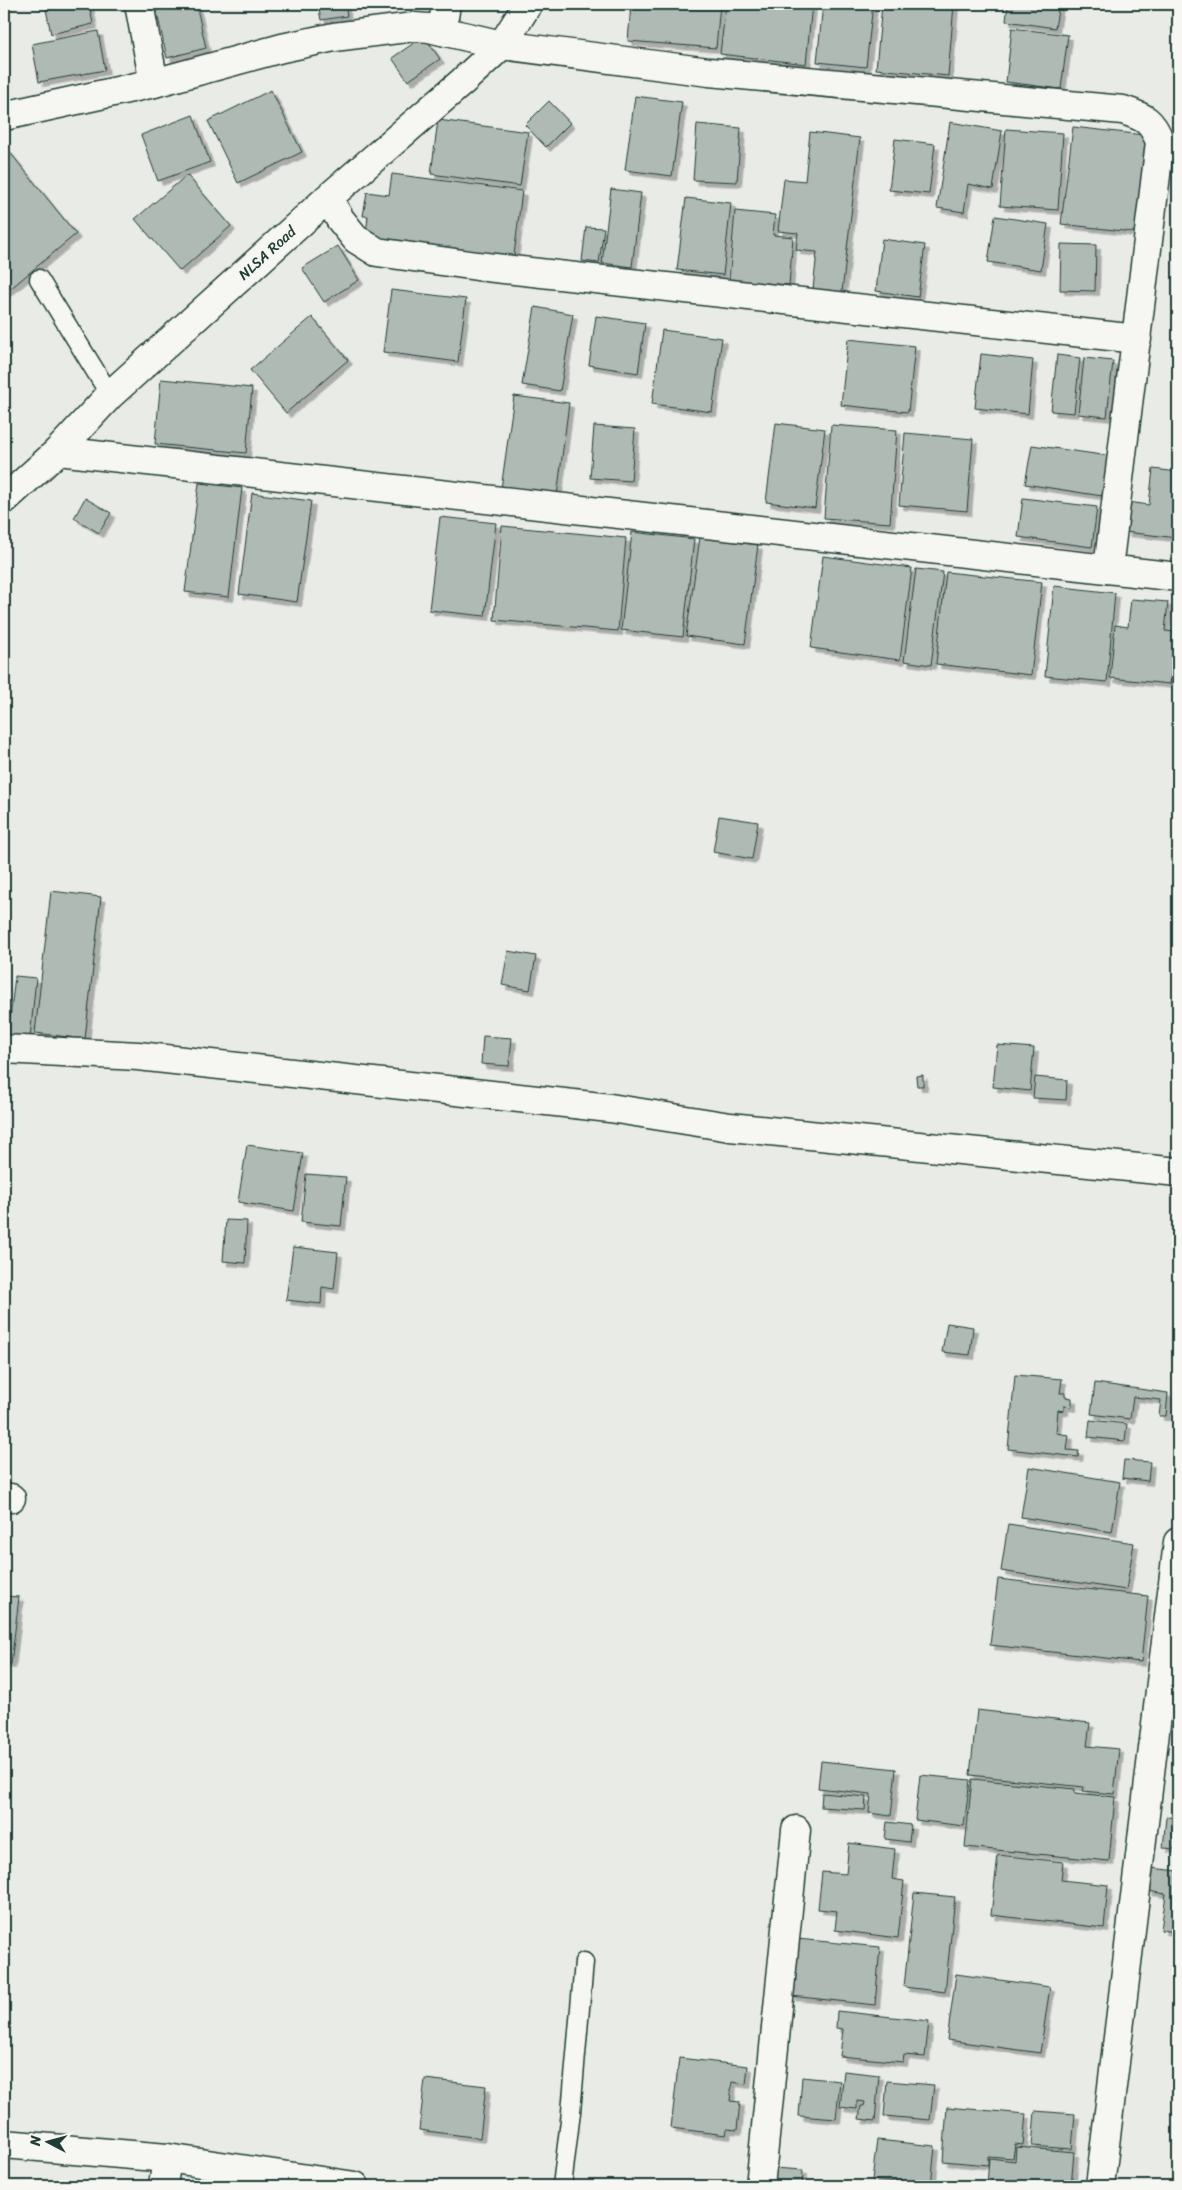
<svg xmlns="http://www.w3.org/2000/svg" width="1182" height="2190" font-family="Sriracha,sans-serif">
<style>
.building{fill:#b0bab5;stroke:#1f3d34;filter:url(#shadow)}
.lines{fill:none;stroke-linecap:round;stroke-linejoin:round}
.lane-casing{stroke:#1f3d34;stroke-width:21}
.street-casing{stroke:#1f3d34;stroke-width:31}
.secondary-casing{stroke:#1f3d34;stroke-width:31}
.lane{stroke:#f6f6f2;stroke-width:18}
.street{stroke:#f6f6f2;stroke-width:28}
.secondary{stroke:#f6f6f2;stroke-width:28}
.labels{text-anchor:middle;stroke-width:4;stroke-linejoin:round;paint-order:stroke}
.street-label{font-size:15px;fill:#1f3d34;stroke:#f6f6f2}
</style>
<defs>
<filter id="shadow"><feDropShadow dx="4.5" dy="4.5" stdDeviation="0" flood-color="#0004"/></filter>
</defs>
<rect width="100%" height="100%" fill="#e9ebe7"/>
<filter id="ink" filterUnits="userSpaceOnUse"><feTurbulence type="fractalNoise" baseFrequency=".02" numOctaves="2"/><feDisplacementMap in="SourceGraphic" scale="10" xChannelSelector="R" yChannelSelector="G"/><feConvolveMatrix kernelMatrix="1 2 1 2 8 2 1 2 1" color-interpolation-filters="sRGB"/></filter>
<g filter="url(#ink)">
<!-- building -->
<g class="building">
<polygon points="45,4 89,4 93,24 51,34"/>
<polygon points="155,4 196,4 206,48 167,58"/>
<polygon points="318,4 345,4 347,16 321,20"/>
<polygon points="631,4 720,4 716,48 628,41"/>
<polygon points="726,4 812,4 806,64 720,54"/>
<polygon points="823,4 873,4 866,67 817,62"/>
<polygon points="882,4 954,4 948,76 876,69"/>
<polygon points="1008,4 1059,4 1055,28 1006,21"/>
<polygon points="1012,28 1068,35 1061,89 1006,82"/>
<polygon points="98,31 105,70 39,82 32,44"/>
<polygon points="424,36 440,59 408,81 392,58"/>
<polygon points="271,90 302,152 238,183 208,121"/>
<polygon points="635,96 682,102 672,176 625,170"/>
<polygon points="549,101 570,123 546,147 525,125"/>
<polygon points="193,115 210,162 158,181 141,135"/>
<polygon points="438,120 528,132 520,186 431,174"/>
<polygon points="950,122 1002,131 993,189 968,184 964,212 937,208"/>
<polygon points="697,124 741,128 737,182 693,180"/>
<polygon points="1073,127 1153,136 1141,233 1061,224"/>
<polygon points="1006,129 1063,133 1058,210 1000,206"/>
<polygon points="810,132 860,138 842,292 813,289 817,252 796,250 798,233 778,231 784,179 805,181"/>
<polygon points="895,139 935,144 929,194 889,190"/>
<polygon points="4,145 76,234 4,294"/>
<polygon points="392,174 522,191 513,263 365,243 368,216 363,216 367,192 389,195"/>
<polygon points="187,175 231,226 180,271 135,219"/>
<polygon points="611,189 641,193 632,267 602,263"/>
<polygon points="686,198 731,203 723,275 677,270"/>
<polygon points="735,211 775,215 773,235 793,237 789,285 729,280"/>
<polygon points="995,216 1048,224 1041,270 988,262"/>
<polygon points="586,227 604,228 599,263 582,261"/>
<polygon points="882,239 925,245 918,297 876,291"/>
<polygon points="1061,244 1096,245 1095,291 1060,290"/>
<polygon points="338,246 359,280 324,302 302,268"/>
<polygon points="391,290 466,299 458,362 383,352"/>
<polygon points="535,307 573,314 560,391 522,385"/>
<polygon points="596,316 645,323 638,373 589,365"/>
<polygon points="312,317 348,360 286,413 250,370"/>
<polygon points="662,330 722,338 712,412 652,404"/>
<polygon points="848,339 915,346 908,412 841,405"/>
<polygon points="981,354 1033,360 1028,414 975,408"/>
<polygon points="1057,355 1080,358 1074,413 1051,411"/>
<polygon points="1084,358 1113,361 1107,417 1078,414"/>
<polygon points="161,379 252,388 246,453 155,444"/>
<polygon points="514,396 569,403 557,496 501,489"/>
<polygon points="776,423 825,429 815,508 766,502"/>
<polygon points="831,425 897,430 890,523 824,518"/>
<polygon points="594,426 635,429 631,481 590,478"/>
<polygon points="905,433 973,439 967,511 899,505"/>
<polygon points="1032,445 1109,456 1102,496 1025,484"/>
<polygon points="1153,469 1178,472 1178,538 1125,532 1128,502 1149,505"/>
<polygon points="199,483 242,488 229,597 185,592"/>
<polygon points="252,493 311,501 297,602 239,594"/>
<polygon points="85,498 111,513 99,533 74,518"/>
<polygon points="1023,498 1097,507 1092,547 1018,537"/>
<polygon points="440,517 496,523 485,616 429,610"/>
<polygon points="502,526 626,538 618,631 494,620"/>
<polygon points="632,532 694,539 683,637 621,630"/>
<polygon points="700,537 758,545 745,644 686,636"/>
<polygon points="823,556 912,568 900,660 811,648"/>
<polygon points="916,569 943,572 931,665 904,661"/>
<polygon points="946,572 1042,582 1031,675 936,664"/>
<polygon points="1054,586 1115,593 1107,682 1045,676"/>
<polygon points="1131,599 1168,602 1165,631 1175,632 1170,684 1110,678 1115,625 1128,627"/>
<polygon points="1178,621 1178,687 1171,686"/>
<polygon points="719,816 758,822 752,859 713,852"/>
<polygon points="51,891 101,897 85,1039 35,1033"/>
<polygon points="508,951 536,956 530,990 502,985"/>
<polygon points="15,976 36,978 30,1038 8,1036"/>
<polygon points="483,1036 512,1038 509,1066 481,1064"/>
<polygon points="997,1045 1034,1048 1030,1091 993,1087"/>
<polygon points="923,1075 923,1086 917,1086 916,1076"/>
<polygon points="1035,1077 1067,1080 1066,1100 1033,1098"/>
<polygon points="247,1145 303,1153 294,1211 238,1202"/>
<polygon points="306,1174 346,1177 341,1226 301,1222"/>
<polygon points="226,1220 247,1221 245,1263 223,1261"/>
<polygon points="293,1247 338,1252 334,1289 322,1287 321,1304 286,1300"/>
<polygon points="947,1323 973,1327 970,1355 942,1352"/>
<polygon points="1015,1375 1062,1379 1060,1393 1065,1393 1065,1397 1072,1398 1072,1407 1064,1406 1064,1411 1058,1410 1056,1433 1069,1435 1067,1450 1079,1451 1078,1457 1008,1449"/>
<polygon points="1095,1383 1168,1393 1166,1416 1159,1416 1161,1400 1133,1397 1130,1419 1091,1414"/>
<polygon points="1090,1420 1127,1424 1125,1441 1088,1437"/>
<polygon points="1124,1460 1150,1462 1148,1481 1122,1478"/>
<polygon points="1029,1467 1120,1482 1112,1532 1021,1517"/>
<polygon points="1008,1524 1134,1543 1126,1590 1001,1571"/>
<polygon points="998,1579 1148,1596 1141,1662 990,1645"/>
<polygon points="4,1596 19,1597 11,1664 4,1663"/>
<polygon points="977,1710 1090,1723 1087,1746 1119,1749 1114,1794 1083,1791 1084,1787 970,1775"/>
<polygon points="821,1761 896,1769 891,1816 869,1813 871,1794 818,1788"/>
<polygon points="920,1775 970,1780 964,1826 915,1820"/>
<polygon points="972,1779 1075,1789 1075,1793 1115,1797 1109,1861 965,1847"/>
<polygon points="822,1793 866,1797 865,1810 821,1807"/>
<polygon points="1166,1817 1178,1818 1178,1849 1163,1848"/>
<polygon points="887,1822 911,1825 909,1842 885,1839"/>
<polygon points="849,1843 895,1849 892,1879 904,1881 898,1938 835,1930 837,1911 818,1909 822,1872 846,1874"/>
<polygon points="998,1855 1063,1862 1061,1880 1108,1885 1104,1928 991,1915"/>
<polygon points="1151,1868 1178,1871 1178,1932 1161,1930 1166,1894 1148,1891"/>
<polygon points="914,1893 955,1897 945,1992 904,1987"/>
<polygon points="797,1939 880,1947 875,2005 791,1996"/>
<polygon points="956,1974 1050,1987 1040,2053 947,2040"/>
<polygon points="837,2011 929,2021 925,2057 904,2055 903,2062 840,2056 843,2029 836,2028"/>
<polygon points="679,2058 748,2066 746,2084 732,2082 730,2101 740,2102 737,2130 727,2129 726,2135 671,2128"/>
<polygon points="844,2071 879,2075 875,2121 859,2119 861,2106 864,2106 865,2102 857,2101 857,2109 840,2107"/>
<polygon points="802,2077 840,2081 836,2119 799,2116"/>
<polygon points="425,2079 486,2086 480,2138 419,2130"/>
<polygon points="887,2081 934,2085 930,2120 884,2116"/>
<polygon points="947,2107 1026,2114 1023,2145 1015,2144 1013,2158 988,2156 988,2165 943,2161"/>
<polygon points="1035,2111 1075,2114 1072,2149 1032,2146"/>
<polygon points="877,2140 935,2146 931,2186 872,2180"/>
<polygon points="1016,2147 1074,2152 1071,2186 987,2186 989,2158 1015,2161"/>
<polygon points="772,2168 803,2170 802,2186 771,2186"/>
</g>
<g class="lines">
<defs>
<g id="lane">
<polyline points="39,279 110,395"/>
<polyline points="562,2186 571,2112 584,1962"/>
</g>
<g id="street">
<polyline points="139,4 154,83"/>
<polyline points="442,31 446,4"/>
<path d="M4 116 154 83 282 48 334 37 414 27 429 28 502 45 709 72 1123 110C1144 117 1152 120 1160 142L1108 569"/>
<polyline points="328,198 340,219 356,239 377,252 477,266 1137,339"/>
<polyline points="58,451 1178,577"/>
<polyline points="4,1049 138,1056 610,1108 730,1127 1178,1172"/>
<polyline points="4,1497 11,1498"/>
<polyline points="163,2186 167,2158"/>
<polyline points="760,2186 796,1830"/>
<polyline points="1100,2186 1178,1542"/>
</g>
<g id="secondary">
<path id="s1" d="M4 500 58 451 110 395 328 198 462 82 502 45 528 4"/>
<polyline points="4,2144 167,2158 355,2186"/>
</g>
</defs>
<!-- lane casing -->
<use href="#lane" class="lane-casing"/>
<!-- street casing -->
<use href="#street" class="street-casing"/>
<!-- secondary casing -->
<use href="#secondary" class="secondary-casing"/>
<!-- lane -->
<use href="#lane" class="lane"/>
<!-- street -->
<use href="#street" class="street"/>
<!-- secondary -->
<use href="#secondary" class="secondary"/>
</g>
</g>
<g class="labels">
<!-- street labels -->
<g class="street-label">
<text dy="5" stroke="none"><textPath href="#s1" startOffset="361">NLSA Road</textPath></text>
</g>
</g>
<!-- margin -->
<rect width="1182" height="2190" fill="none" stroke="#f6f6f2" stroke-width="20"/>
<rect x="10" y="10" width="1162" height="2170" fill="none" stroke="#1f3d34" stroke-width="2" filter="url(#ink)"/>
<!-- north arrow -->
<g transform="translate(48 2142) rotate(276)" stroke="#f6f6f2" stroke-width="4" paint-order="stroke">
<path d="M0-4L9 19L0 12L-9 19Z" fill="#1f3d34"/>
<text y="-8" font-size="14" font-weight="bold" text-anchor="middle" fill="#1f3d34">N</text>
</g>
</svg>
